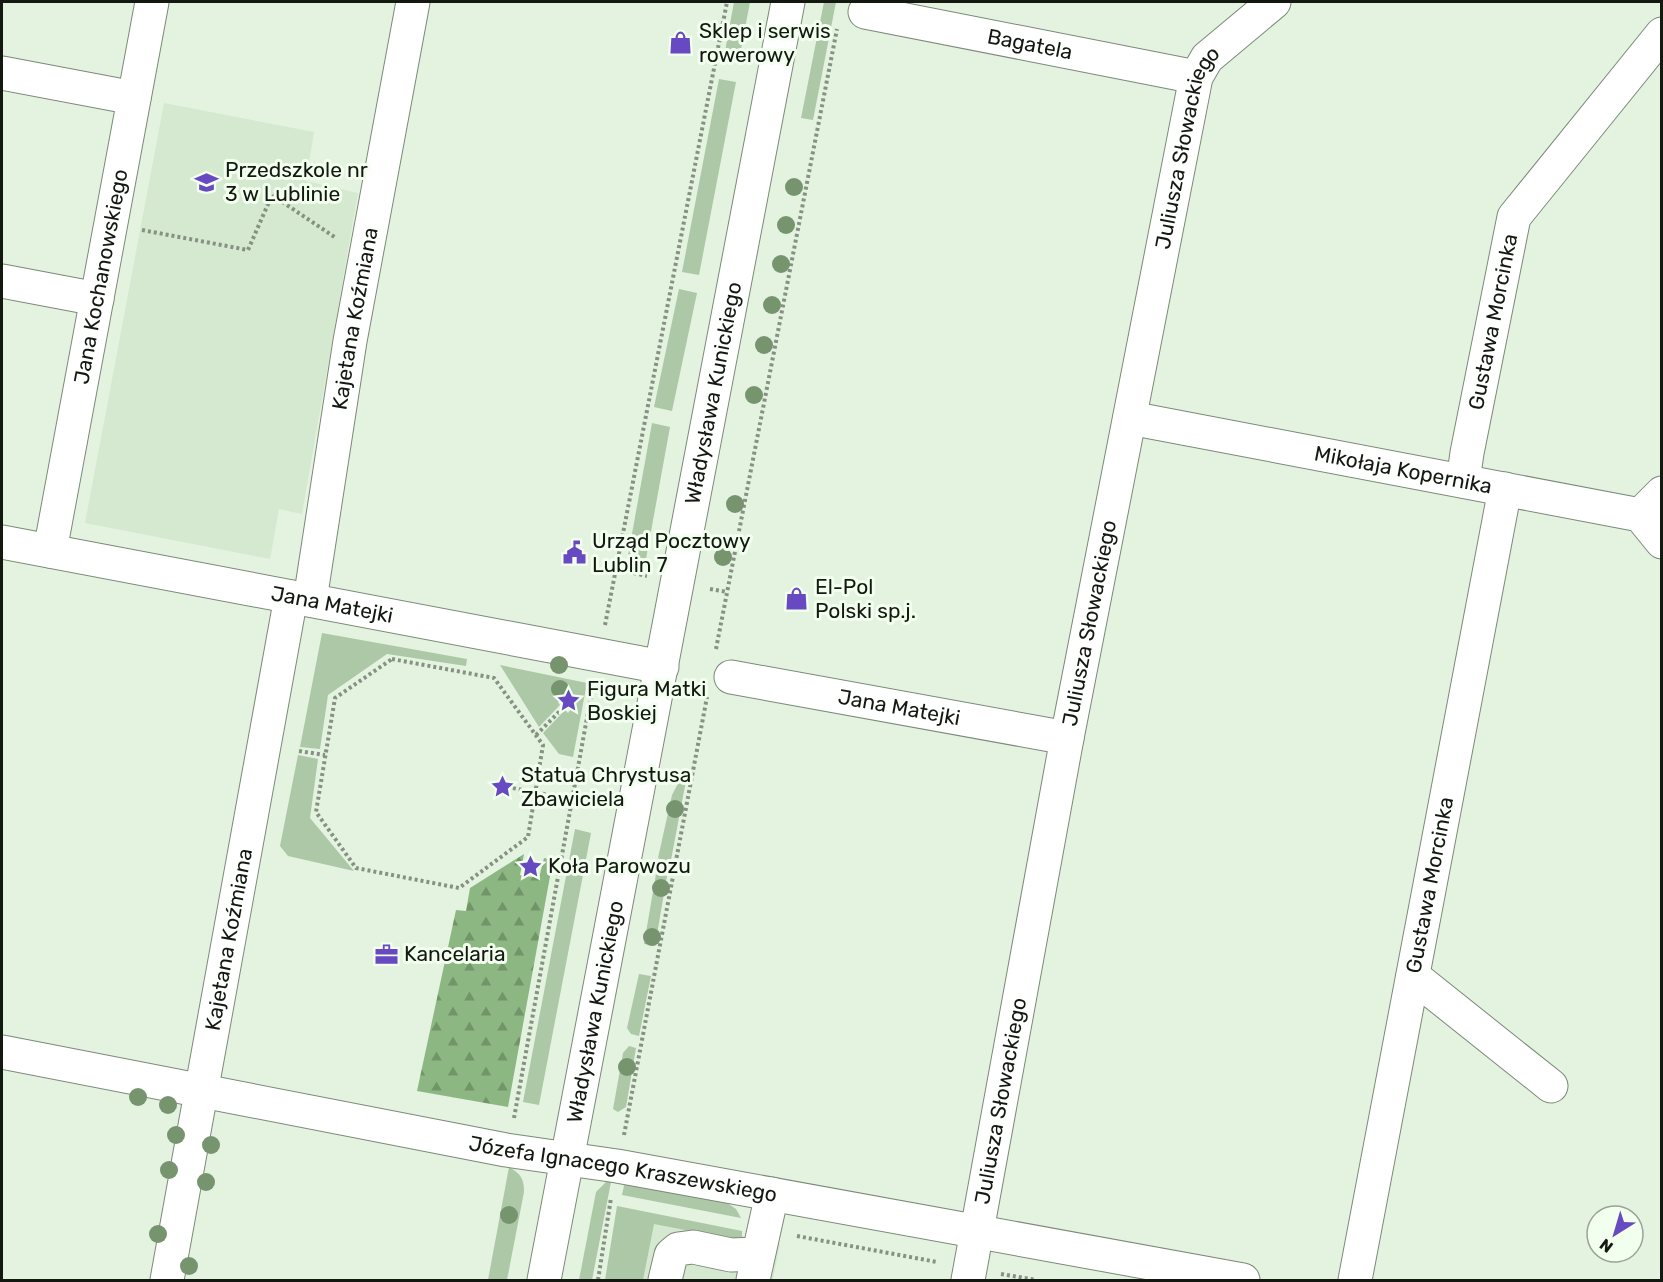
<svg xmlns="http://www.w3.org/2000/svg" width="1663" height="1282" font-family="Rubik,sans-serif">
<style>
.built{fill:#d4e9cf}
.green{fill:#acc8a6}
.forest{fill:url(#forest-firs)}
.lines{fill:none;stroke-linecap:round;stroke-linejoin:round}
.minor-casing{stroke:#7b8a78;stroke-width:35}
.major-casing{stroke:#7b8a78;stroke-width:35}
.path{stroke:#869183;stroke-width:4;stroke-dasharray:3 3;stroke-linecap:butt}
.minor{stroke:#fff;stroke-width:33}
.major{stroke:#fff;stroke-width:33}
.tree{fill:#76946e}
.labels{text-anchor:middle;stroke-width:6;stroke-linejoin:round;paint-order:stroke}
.poi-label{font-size:21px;fill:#131811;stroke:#f2ffef;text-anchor:start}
.street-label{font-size:21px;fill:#131811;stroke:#f2ffef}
</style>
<defs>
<pattern id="forest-firs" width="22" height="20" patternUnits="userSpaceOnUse" patternTransform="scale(1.5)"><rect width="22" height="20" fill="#8cb782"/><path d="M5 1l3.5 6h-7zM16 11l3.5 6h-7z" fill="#719469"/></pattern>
</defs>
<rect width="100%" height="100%" fill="#e3f3df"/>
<!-- built -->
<g class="built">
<polygon points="164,103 314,132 306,181 358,193 302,514 279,509 270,559 85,523"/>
<polygon points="630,1211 780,1244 773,1280 618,1280"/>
</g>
<!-- green -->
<g class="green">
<polygon points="734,2 750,2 739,60 724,57"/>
<polygon points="824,2 836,2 813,120 801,118"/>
<polygon points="719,79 736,82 699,275 682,272"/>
<polygon points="679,289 697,293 672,411 654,407"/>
<polygon points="652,423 670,427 646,559 628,556"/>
<polygon points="322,633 467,659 466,666 387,654 328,695 320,749 300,747"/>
<polygon points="500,665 587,683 573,757 559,754 543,733 565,710 568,713 572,708 562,698 558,702 560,705 539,727"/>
<polygon points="298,755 318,759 310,818 354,871 288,856 280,846"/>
<polygon points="685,770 688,770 671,860 666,862 658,858 672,795"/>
<polygon points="575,829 591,833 539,1105 523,1102"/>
<polygon points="656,874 667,876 655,946 644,944"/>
<polygon points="639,974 651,976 639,1036 631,1034 627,1028"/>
<polygon points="629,1046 636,1048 626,1107 618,1112 613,1109 623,1053"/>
<path d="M509 1167C521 1174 524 1179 524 1192L507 1280H488Z"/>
<polygon points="625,1181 723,1200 736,1209 741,1218 622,1195"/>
<polygon points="606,1182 611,1182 592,1280 579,1280 596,1192"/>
<polygon points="617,1206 742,1231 742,1241 654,1224 643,1280 605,1280"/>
</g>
<!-- forest -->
<polygon class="forest" points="524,854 520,875 539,878 544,858 553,860 508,1107 417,1091 456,910 466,911 470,888"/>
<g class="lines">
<defs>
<g id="minor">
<path id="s1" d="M865 12 1196 77"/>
<polyline points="2,73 134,98"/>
<polyline points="2,281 97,299"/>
<path id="s2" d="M1130 418 1640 515 1662 542"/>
<path id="s3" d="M1463 481 1467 453 1514 217 1662 34"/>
<polyline points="1640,515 1662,493"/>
<path id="s4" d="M2 542 662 667"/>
<path id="s5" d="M50 551 152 2"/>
<path id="s6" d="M310 600 350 341 413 2"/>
<path id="s7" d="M731 677 1067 738"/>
<polyline points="1413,976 1551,1086"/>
<path id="s8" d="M2 1052 506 1150 617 1166 1243 1280"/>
<path id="s9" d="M167 1280 291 597"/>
<polyline points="665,1280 671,1255 678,1249 693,1247 731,1255 758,1254"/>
<polyline points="753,1280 772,1194"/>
<path id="s10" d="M968 1280 1067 738 1196 77 1207 58 1274 2"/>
<path id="s11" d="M1355 1280 1505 489"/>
</g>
<g id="major">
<path id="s12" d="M544 1280 788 2"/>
</g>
</defs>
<!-- minor casing -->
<use href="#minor" class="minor-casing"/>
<!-- major casing -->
<use href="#major" class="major-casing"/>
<!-- path -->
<g class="path">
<polyline points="142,230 248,250 272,195 336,238"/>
<polyline points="616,569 647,576"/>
<polyline points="710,589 727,592"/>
<polyline points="605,625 727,2"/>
<polyline points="716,649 837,29"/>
<polygon points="392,659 494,678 543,745 528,837 459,888 356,868 316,812 335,698"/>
<polyline points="536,735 565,706"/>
<polyline points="299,751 325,755"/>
<polyline points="507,787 571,799"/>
<polyline points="514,1118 593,685"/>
<polyline points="624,1135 707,697"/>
<polyline points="797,1236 937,1262"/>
<polyline points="1001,1274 1036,1280"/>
<polyline points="598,1280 611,1198"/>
</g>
<!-- minor -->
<use href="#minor" class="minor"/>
<!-- major -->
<use href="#major" class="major"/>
</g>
<!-- trees -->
<g class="tree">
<circle cx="794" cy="187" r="9"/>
<circle cx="786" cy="225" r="9"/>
<circle cx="781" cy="264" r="9"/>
<circle cx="772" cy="305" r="9"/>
<circle cx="764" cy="345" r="9"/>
<circle cx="754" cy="395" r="9"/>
<circle cx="735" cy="504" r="9"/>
<circle cx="723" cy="557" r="9"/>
<circle cx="559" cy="665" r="9"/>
<circle cx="560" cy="689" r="9"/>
<circle cx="675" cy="809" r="9"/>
<circle cx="661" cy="888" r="9"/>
<circle cx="652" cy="937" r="9"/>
<circle cx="627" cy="1067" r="9"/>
<circle cx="138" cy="1097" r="9"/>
<circle cx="168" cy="1105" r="9"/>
<circle cx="176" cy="1135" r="9"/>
<circle cx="211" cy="1145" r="9"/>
<circle cx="169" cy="1170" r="9"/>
<circle cx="206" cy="1182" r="9"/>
<circle cx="509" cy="1215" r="9"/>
<circle cx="158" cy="1234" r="9"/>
<circle cx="189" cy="1266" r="9"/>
</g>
<!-- icons -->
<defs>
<symbol id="shop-bare" viewBox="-9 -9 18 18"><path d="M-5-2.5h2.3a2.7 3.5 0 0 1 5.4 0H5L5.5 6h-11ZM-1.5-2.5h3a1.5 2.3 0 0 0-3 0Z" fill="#6749c2" stroke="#f2ffef" stroke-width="2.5" paint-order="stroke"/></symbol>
<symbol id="school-bare" viewBox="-9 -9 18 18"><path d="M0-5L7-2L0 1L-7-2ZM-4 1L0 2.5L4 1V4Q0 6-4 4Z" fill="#6749c2" stroke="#f2ffef" stroke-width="2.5" paint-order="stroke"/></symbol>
<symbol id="civic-bare" viewBox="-9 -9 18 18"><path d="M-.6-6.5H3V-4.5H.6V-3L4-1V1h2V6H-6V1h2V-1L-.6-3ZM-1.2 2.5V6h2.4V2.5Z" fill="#6749c2" stroke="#f2ffef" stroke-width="2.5" paint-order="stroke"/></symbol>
<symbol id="sight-bare" viewBox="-9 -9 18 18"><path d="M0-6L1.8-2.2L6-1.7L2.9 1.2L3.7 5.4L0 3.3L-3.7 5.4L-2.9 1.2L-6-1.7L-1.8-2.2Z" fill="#6749c2" stroke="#f2ffef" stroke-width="2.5" paint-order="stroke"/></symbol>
<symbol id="office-bare" viewBox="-9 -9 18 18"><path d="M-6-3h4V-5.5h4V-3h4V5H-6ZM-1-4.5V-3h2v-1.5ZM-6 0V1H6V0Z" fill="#6749c2" stroke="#f2ffef" stroke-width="2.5" paint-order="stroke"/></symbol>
</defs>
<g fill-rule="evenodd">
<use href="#shop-bare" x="664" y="26" width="33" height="33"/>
<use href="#school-bare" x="190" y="166" width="33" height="33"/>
<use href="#civic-bare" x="558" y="536" width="33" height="33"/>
<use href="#shop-bare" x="780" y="582" width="33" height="33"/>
<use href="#sight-bare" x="552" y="684" width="33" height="33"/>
<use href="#sight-bare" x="486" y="770" width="33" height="33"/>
<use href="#sight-bare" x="514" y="850" width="33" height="33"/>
<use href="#office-bare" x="370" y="938" width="33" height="33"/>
</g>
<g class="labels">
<!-- poi labels -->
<g class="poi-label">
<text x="699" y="38">Sklep i serwis<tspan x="699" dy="24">rowerowy</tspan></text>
<text x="225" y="177">Przedszkole nr<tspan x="225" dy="24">3 w Lublinie</tspan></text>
<text x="592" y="548">Urząd Pocztowy<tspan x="592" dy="24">Lublin 7</tspan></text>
<text x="815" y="594">El-Pol<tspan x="815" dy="24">Polski sp.j.</tspan></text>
<text x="587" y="696">Figura Matki<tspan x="587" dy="24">Boskiej</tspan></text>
<text x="521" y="782">Statua Chrystusa<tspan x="521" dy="24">Zbawiciela</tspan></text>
<text x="548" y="873">Koła Parowozu</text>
<text x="404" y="961">Kancelaria</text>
</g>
<!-- street labels -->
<g class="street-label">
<text dy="7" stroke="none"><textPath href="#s1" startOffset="168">Bagatela</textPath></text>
<text dy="7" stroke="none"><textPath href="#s10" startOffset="1154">Juliusza Słowackiego</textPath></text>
<text dy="7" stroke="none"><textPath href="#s5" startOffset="279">Jana Kochanowskiego</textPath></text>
<text dy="7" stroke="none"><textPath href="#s6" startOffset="285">Kajetana Koźmiana</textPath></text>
<text dy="7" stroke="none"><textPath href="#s3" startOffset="162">Gustawa Morcinka</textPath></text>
<text dy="7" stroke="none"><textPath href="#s12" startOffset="903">Władysława Kunickiego</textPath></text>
<text dy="7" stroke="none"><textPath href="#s2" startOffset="278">Mikołaja Kopernika</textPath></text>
<text dy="7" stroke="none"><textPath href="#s4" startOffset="336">Jana Matejki</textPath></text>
<text dy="7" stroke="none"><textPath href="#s10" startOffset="668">Juliusza Słowackiego</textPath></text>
<text dy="7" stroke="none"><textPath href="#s7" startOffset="171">Jana Matejki</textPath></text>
<text dy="7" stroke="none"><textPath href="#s11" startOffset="402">Gustawa Morcinka</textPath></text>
<text dy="7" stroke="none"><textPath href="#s9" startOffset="346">Kajetana Koźmiana</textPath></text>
<text dy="7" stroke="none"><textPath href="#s12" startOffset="273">Władysława Kunickiego</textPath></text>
<text dy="7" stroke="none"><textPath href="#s10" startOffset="182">Juliusza Słowackiego</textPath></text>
<text dy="7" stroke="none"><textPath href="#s8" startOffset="632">Józefa Ignacego Kraszewskiego</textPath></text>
</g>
</g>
<!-- border -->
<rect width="1663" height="1282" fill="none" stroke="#131811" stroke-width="6"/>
<!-- north arrow -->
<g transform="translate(1615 1234) rotate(217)"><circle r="28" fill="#f2ffef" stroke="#99a396" stroke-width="1.5"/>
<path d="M0-4.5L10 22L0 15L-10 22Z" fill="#6749c2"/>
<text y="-9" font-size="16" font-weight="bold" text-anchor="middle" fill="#131811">N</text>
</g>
</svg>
